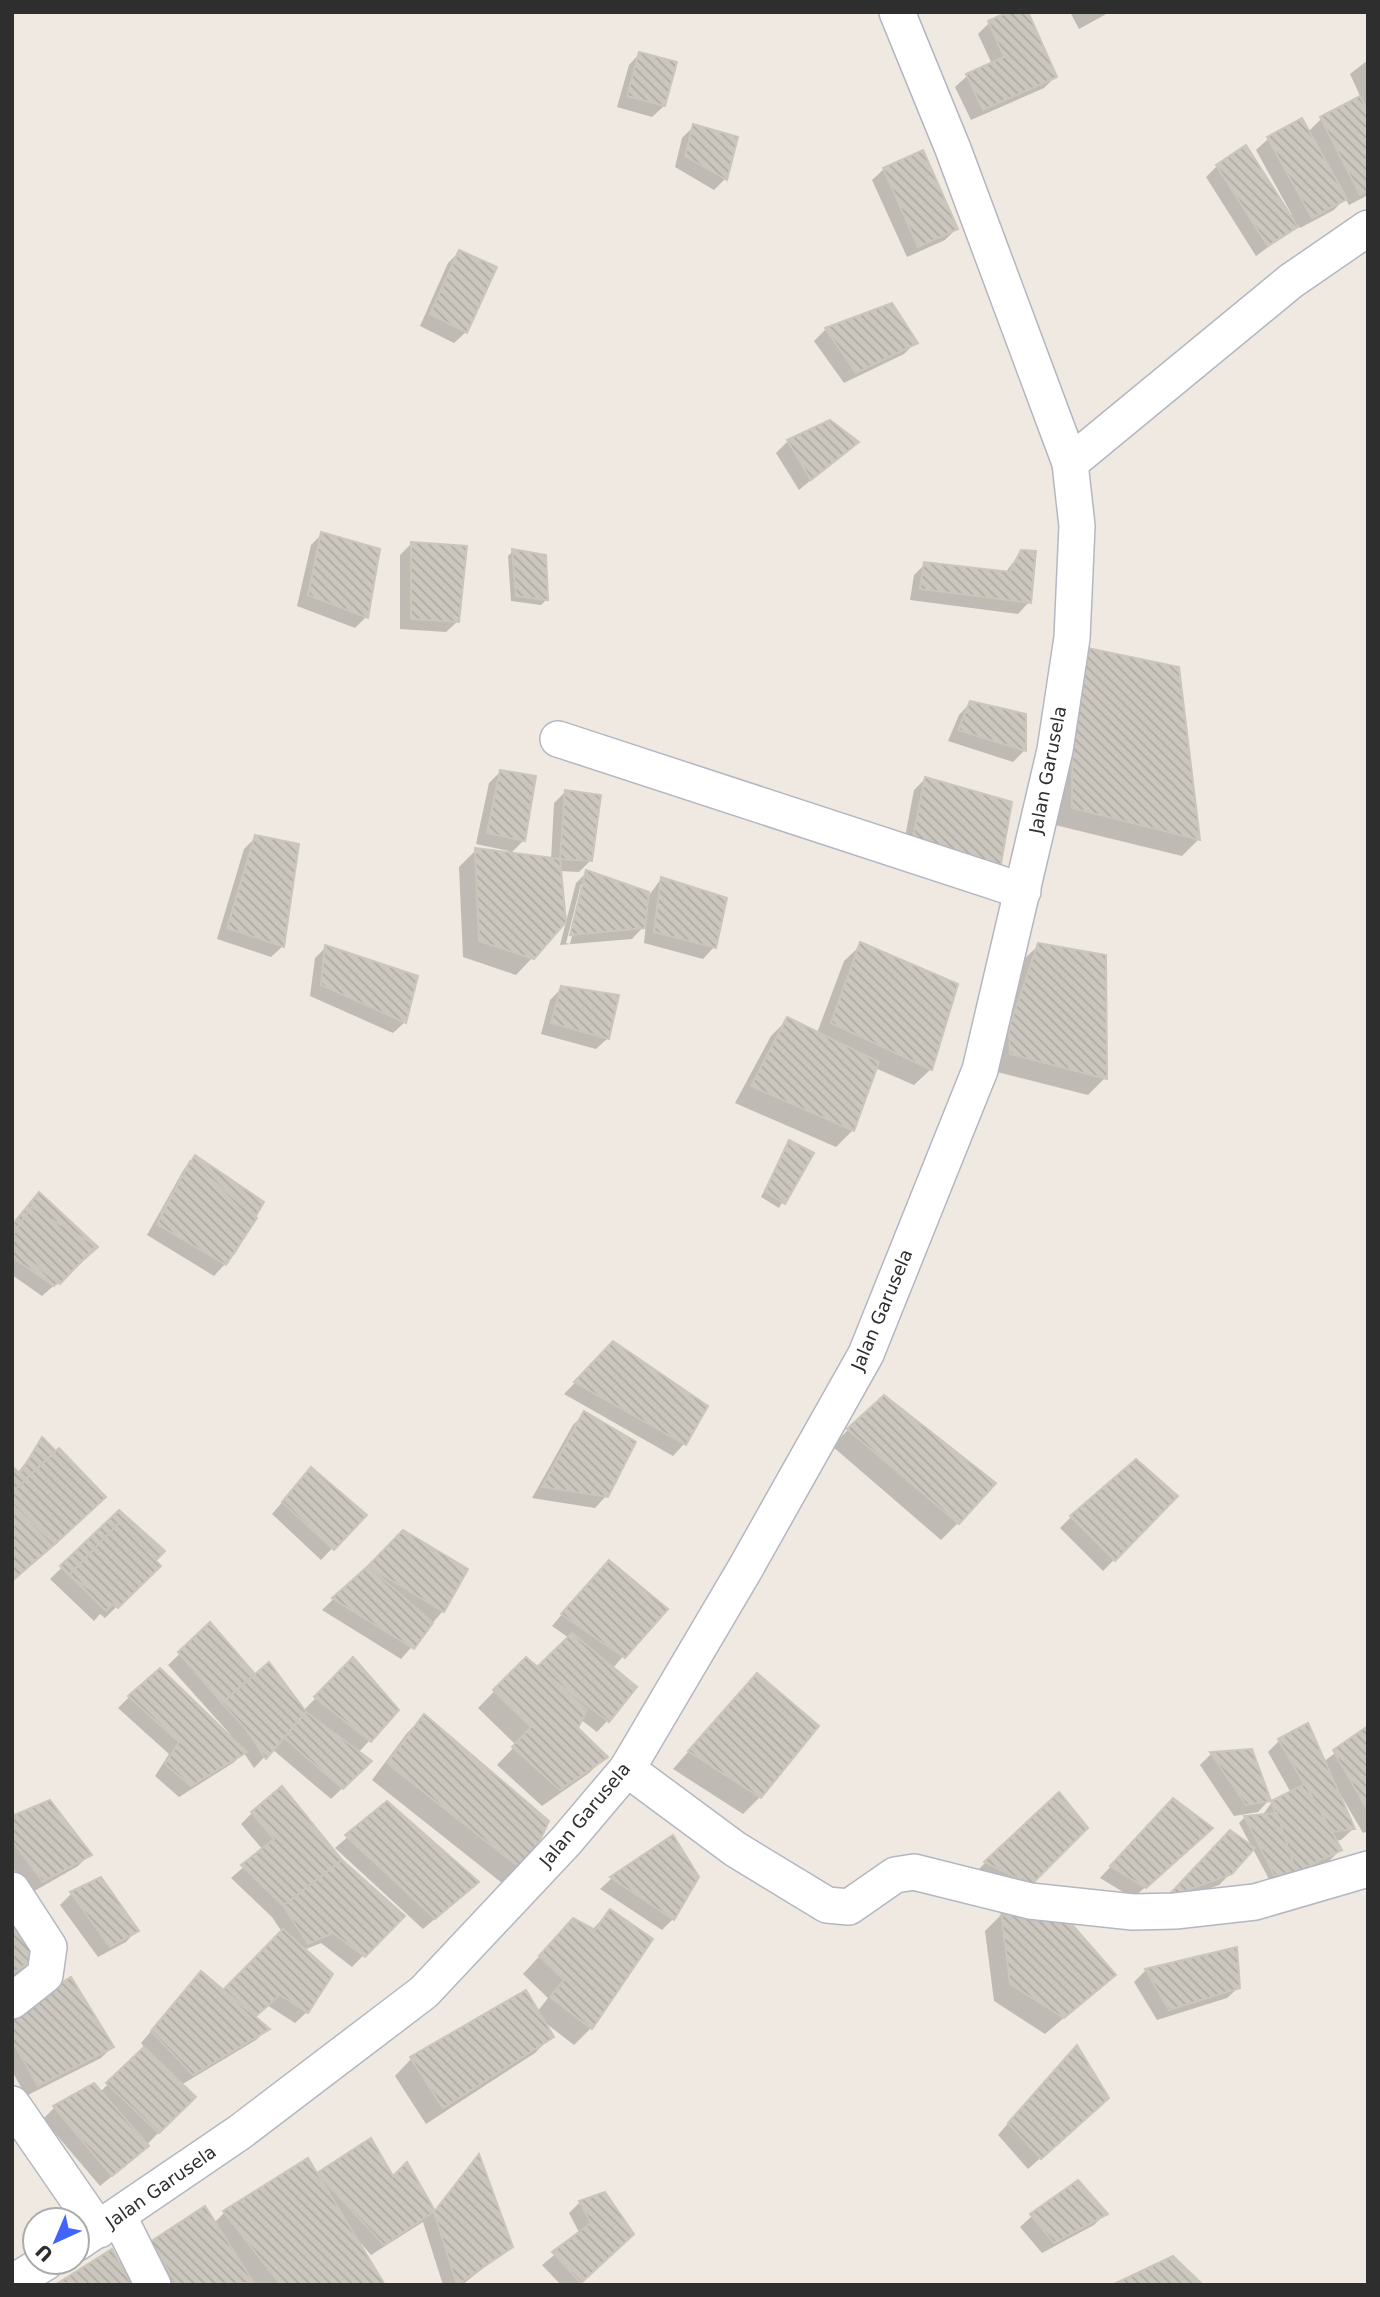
<svg xmlns="http://www.w3.org/2000/svg" width="1380" height="2297" font-family="'DejaVu Sans',sans-serif">
<style>
.shadow{fill:#0003;fill-rule:evenodd}
.building{fill:url(#building-back-hatch);stroke:#cbc5ba;stroke-width:2}
.lines{fill:none;stroke-linecap:round;stroke-linejoin:round}
.street-casing{stroke:#b4b7c1;stroke-width:38}
.street{stroke:#fff;stroke-width:35}
.labels{text-anchor:middle;stroke-width:5;stroke-linejoin:round;paint-order:stroke}
.street-label{font-size:18px;fill:#2e2e2e;stroke:#fff}
</style>
<defs>
<pattern id="building-back-hatch" width="6" height="6" patternUnits="userSpaceOnUse" patternTransform="scale(1.75)"><rect width="6" height="6" fill="#cbc7bf"/><path d="M-1 5l2 2M0 0l6 6M5-1l2 2" fill="none" stroke="#afaba4"/></pattern>
</defs>
<rect width="100%" height="100%" fill="#efe9e1"/>
<!-- shadow -->
<g class="shadow">
<polygon points="1070,12 1110,12 1079,29"/>
<polygon points="989,23 1055,77 1044,88 971,120 955,87 967,76 992,64 978,34"/>
<polygon points="640,53 664,106 652,117 617,107 629,65"/>
<polygon points="1368,60 1368,195 1349,205 1345,198 1334,210 1300,228 1298,225 1256,256 1206,177 1217,166 1290,216 1292,215 1256,150 1268,139 1301,120 1308,132 1321,119 1361,98 1350,74"/>
<polygon points="694,126 725,179 714,190 675,167 682,138"/>
<polygon points="884,169 956,229 945,240 907,257 872,180"/>
<polygon points="459,252 466,332 454,343 420,326 448,263"/>
<polygon points="892,305 915,343 904,354 844,383 814,341 825,330"/>
<polygon points="830,422 857,442 799,490 776,453 788,441"/>
<polygon points="322,534 366,617 355,628 297,606 311,545"/>
<polygon points="411,544 458,621 446,632 400,629 400,555"/>
<polygon points="513,551 546,600 541,605 511,601 508,556"/>
<polygon points="1021,552 1029,602 1018,614 910,600 914,575 925,564 1005,573"/>
<polygon points="1056,664 1177,668 1198,840 1182,856 1055,825"/>
<polygon points="970,703 1024,715 1024,751 1013,762 948,741 959,715"/>
<polygon points="500,772 523,841 510,854 551,860 554,803 565,792 591,860 579,872 560,871 533,957 516,975 463,957 459,867 476,850 509,854 509,851 476,844 489,783"/>
<polygon points="925,779 987,879 902,853 914,790"/>
<polygon points="256,837 283,946 271,957 217,939 244,849"/>
<path d="M587 872 650 894 661 879 714 947 703 959 644 943 646 924 632 939 560 945 576 883ZM581 884H585L570 944 566 943Z"/>
<polygon points="861,945 931,1069 914,1085 875,1068 853,1130 836,1147 735,1103 771,1036 788,1019 817,1033 844,961"/>
<polygon points="1039,945 1105,1078 1088,1095 993,1071 1021,962"/>
<polygon points="326,947 405,1022 393,1033 310,996 315,958"/>
<polygon points="562,988 608,1038 596,1049 541,1034 550,1000"/>
<polygon points="789,1142 811,1154 779,1208 761,1197"/>
<polygon points="195,1157 225,1264 214,1276 147,1235 184,1169"/>
<polygon points="39,1195 85,1258 42,1296 12,1275 12,1225"/>
<polygon points="613,1344 705,1406 684,1444 673,1456 564,1394"/>
<polygon points="585,1413 606,1496 595,1508 532,1498 573,1425"/>
<polygon points="848,1430 958,1523 941,1540 832,1446"/>
<polygon points="42,1440 56,1453 104,1497 17,1474"/>
<polygon points="311,1469 364,1515 321,1560 272,1514"/>
<polygon points="1176,1496 1103,1571 1060,1528 1071,1517"/>
<polygon points="119,1512 158,1566 105,1618 100,1614 94,1621 50,1579"/>
<polygon points="403,1532 443,1611 401,1659 322,1610"/>
<polygon points="597,1573 665,1609 612,1669 608,1720 597,1732 580,1719 576,1728 606,1757 589,1773 542,1806 497,1765 516,1745 478,1708 526,1659 537,1669 569,1638 552,1626"/>
<polygon points="210,1625 255,1677 303,1711 353,1660 370,1740 358,1753 370,1762 331,1799 272,1749 254,1768 244,1753 233,1763 179,1797 155,1776 169,1754 118,1708 129,1697 228,1736 230,1734 168,1665"/>
<polygon points="741,1692 760,1797 743,1814 673,1769"/>
<polygon points="424,1716 524,1871 507,1887 372,1780 407,1733"/>
<polygon points="1307,1726 1323,1762 1368,1729 1368,1831 1363,1833 1339,1792 1337,1793 1353,1829 1341,1840 1335,1841 1340,1850 1329,1861 1285,1882 1283,1877 1269,1879 1239,1823 1244,1818 1262,1816 1272,1802 1291,1793 1268,1752 1279,1741"/>
<polygon points="1251,1750 1269,1800 1258,1812 1234,1816 1200,1765 1211,1754"/>
<polygon points="1059,1794 1019,1895 975,1873 985,1863"/>
<polygon points="387,1803 465,1893 423,1929 335,1848"/>
<polygon points="1162,1811 1199,1839 1133,1898 1100,1878"/>
<polygon points="252,1813 340,1861 402,1916 352,1967 321,1943 304,1950 307,2012 295,2023 267,2005 253,2018 267,2029 256,2040 181,2085 193,2097 135,2157 100,2186 43,2119 54,2108 94,2085 100,2092 145,2048 141,2043 201,1973 223,1992 282,1932 272,1917 231,1878 263,1850 241,1824"/>
<polygon points="12,1818 89,1855 78,1866 31,1893 12,1867"/>
<polygon points="672,1838 697,1877 673,1919 662,1930 600,1889 611,1879"/>
<polygon points="1219,1844 1231,1873 1219,1885 1160,1906"/>
<polygon points="100,1879 137,1930 126,1942 98,1957 60,1905 71,1894"/>
<polygon points="12,1911 37,1955 12,1979"/>
<polygon points="610,1911 591,2028 574,2045 543,2021 551,2036 535,2053 426,2124 395,2076 411,2059 537,2012 548,1998 523,1974 557,1937 592,1930"/>
<polygon points="1002,1914 1114,1975 1045,2034 994,2001 985,1931"/>
<polygon points="1235,1950 1239,1987 1227,1998 1157,2020 1134,1982 1145,1971"/>
<polygon points="12,2016 112,2047 101,2058 26,2096 12,2071"/>
<polygon points="1065,2058 1095,2110 1028,2169 998,2135"/>
<polygon points="371,2141 393,2179 407,2165 434,2212 478,2157 511,2246 462,2285 443,2285 423,2222 371,2255 358,2240 383,2285 159,2285 140,2254 214,2223 224,2213 307,2160 317,2176"/>
<polygon points="580,2202 620,2245 578,2285 561,2285 542,2265 580,2234 569,2213"/>
<polygon points="1105,2214 1094,2225 1042,2253 1020,2227 1032,2216"/>
<polygon points="111,2251 130,2285 59,2285"/>
</g>
<!-- building -->
<g class="building">
<polygon points="1008,12 1028,12 1057,77 983,110 966,74 1004,57 988,21"/>
<polygon points="639,52 677,62 665,106 627,96"/>
<polygon points="1360,96 1368,111 1368,191 1360,195 1320,117"/>
<polygon points="1302,118 1347,199 1312,218 1267,137"/>
<polygon points="693,124 738,137 727,180 685,156"/>
<polygon points="1246,145 1298,227 1268,246 1216,165"/>
<polygon points="923,150 958,229 918,247 883,168"/>
<polygon points="459,250 497,267 467,333 430,314"/>
<polygon points="892,303 918,343 856,373 825,328"/>
<polygon points="830,420 859,442 811,480 787,440"/>
<polygon points="321,532 380,549 368,618 308,595"/>
<polygon points="411,542 467,546 459,622 411,619"/>
<polygon points="512,549 546,555 548,600 516,596"/>
<polygon points="1021,550 1036,551 1031,603 920,589 924,562 1010,572"/>
<polygon points="1073,645 1179,667 1200,840 1072,808"/>
<polygon points="970,701 1026,714 1026,751 958,730"/>
<polygon points="500,770 536,776 525,841 487,833"/>
<polygon points="925,777 1012,802 1000,869 912,842"/>
<polygon points="565,790 601,795 592,861 560,859"/>
<polygon points="255,835 299,844 284,947 227,928"/>
<polygon points="475,848 560,859 566,922 534,959 479,941"/>
<polygon points="586,870 649,892 645,928 570,935"/>
<polygon points="661,877 727,898 716,948 654,932"/>
<polygon points="860,942 958,984 932,1070 831,1023"/>
<polygon points="1038,943 1106,955 1107,1079 1010,1054 1009,1028"/>
<polygon points="325,945 418,976 406,1023 321,985"/>
<polygon points="561,986 619,995 609,1039 551,1023"/>
<polygon points="787,1017 879,1062 854,1131 751,1086"/>
<polygon points="789,1140 814,1153 785,1204 765,1191"/>
<polygon points="195,1155 264,1202 234,1254 161,1213"/>
<polygon points="190,1161 257,1218 226,1265 157,1224"/>
<polygon points="39,1192 98,1247 54,1286 12,1257 12,1225"/>
<polygon points="31,1207 96,1246 60,1284 12,1247 12,1236"/>
<polygon points="613,1341 708,1406 686,1445 574,1382"/>
<polygon points="884,1395 996,1483 959,1524 847,1429"/>
<polygon points="584,1411 636,1442 608,1497 542,1487"/>
<polygon points="42,1437 102,1498 55,1544 12,1505 12,1487"/>
<polygon points="59,1448 106,1497 55,1544 12,1505 12,1492"/>
<polygon points="1136,1459 1178,1496 1115,1561 1070,1516"/>
<polygon points="12,1466 26,1480 12,1492"/>
<polygon points="311,1467 367,1515 334,1550 282,1502"/>
<polygon points="12,1505 55,1544 12,1581"/>
<polygon points="119,1510 165,1551 106,1611 60,1566"/>
<polygon points="119,1523 161,1566 118,1608 69,1575"/>
<polygon points="403,1530 468,1569 444,1612 368,1566"/>
<polygon points="609,1560 668,1609 625,1658 561,1614"/>
<polygon points="368,1566 433,1623 414,1649 332,1598"/>
<polygon points="210,1622 255,1674 222,1703 178,1652"/>
<polygon points="572,1633 637,1687 609,1722 537,1667"/>
<polygon points="353,1657 399,1710 371,1742 314,1697"/>
<polygon points="526,1657 587,1710 578,1728 608,1757 560,1790 512,1747 531,1727 493,1690"/>
<polygon points="269,1662 306,1712 266,1759 245,1728 222,1703"/>
<polygon points="160,1668 247,1752 191,1786 165,1764 179,1742 128,1696"/>
<polygon points="757,1673 819,1726 761,1798 688,1751"/>
<polygon points="306,1712 372,1761 343,1789 284,1738"/>
<polygon points="424,1714 549,1821 525,1872 387,1763"/>
<polygon points="1308,1723 1355,1829 1332,1832 1278,1739"/>
<polygon points="1368,1726 1368,1811 1333,1750"/>
<polygon points="1252,1749 1271,1801 1246,1805 1210,1752"/>
<polygon points="1305,1784 1342,1850 1296,1872 1271,1801"/>
<polygon points="282,1786 342,1860 283,1906 241,1865 274,1839 251,1812"/>
<polygon points="1059,1792 1088,1828 1031,1885 984,1862"/>
<polygon points="1173,1798 1213,1828 1146,1888 1110,1866"/>
<polygon points="50,1800 92,1855 43,1882 12,1841 12,1816"/>
<polygon points="387,1801 479,1882 435,1919 345,1835"/>
<polygon points="1277,1813 1296,1872 1274,1875 1244,1816"/>
<polygon points="1230,1830 1255,1848 1232,1874 1166,1898"/>
<polygon points="673,1835 699,1877 674,1920 610,1877"/>
<polygon points="342,1860 405,1916 365,1957 333,1933 308,1944 283,1906"/>
<polygon points="101,1877 139,1931 110,1947 70,1892"/>
<polygon points="12,1908 46,1947 12,1971"/>
<polygon points="610,1909 653,1939 592,2029 550,1997 564,1980 539,1956 573,1918 595,1930"/>
<polygon points="1001,1912 1069,1921 1116,1975 1064,2018 1010,1984"/>
<polygon points="12,1917 39,1955 12,1974"/>
<polygon points="283,1929 333,1974 308,2013 280,1995 255,2017 223,1990"/>
<polygon points="1237,1947 1240,1988 1169,2010 1145,1969"/>
<polygon points="201,1971 270,2029 193,2075 151,2031"/>
<polygon points="71,1977 114,2047 38,2086 12,2040 12,2014"/>
<polygon points="526,1990 554,2037 443,2108 410,2057"/>
<polygon points="1077,2045 1109,2098 1041,2159 1008,2123"/>
<polygon points="144,2047 196,2097 159,2133 106,2083"/>
<polygon points="94,2083 149,2146 112,2176 53,2106"/>
<polygon points="371,2138 393,2176 407,2162 435,2211 384,2245 317,2173"/>
<polygon points="479,2154 513,2247 457,2285 434,2212"/>
<polygon points="308,2158 317,2173 385,2285 281,2285 223,2211"/>
<polygon points="1078,2180 1108,2214 1054,2243 1030,2214"/>
<polygon points="605,2192 634,2234 581,2283 552,2252 591,2223 579,2201"/>
<polygon points="205,2206 254,2283 178,2285 150,2242"/>
<polygon points="112,2249 132,2285 58,2283"/>
<polygon points="1173,2256 1203,2285 1112,2285"/>
</g>
<g class="lines">
<defs>
<g id="street">
<polyline points="897,12 953,149 1070,463"/>
<polyline points="558,739 1023,891"/>
<polyline points="627,1769 735,1849 827,1905 849,1907 895,1875 914,1872 1030,1901 1133,1912 1175,1911 1255,1902 1368,1869"/>
<polyline points="12,1890 49,1947 45,1975 12,2001"/>
<polyline points="12,2104 99,2230"/>
<polyline points="119,2217 153,2285"/>
<polyline points="77,2243 240,2132 424,1992 566,1841 627,1769 745,1569 866,1354 980,1070 1055,750 1072,638 1077,526 1070,463 1291,281 1368,228"/>
<polyline points="12,2283 46,2262"/>
</g>
</defs>
<!-- street casing -->
<use href="#street" class="street-casing"/>
<!-- street -->
<use href="#street" class="street"/>
</g>
<g class="labels">
<!-- street labels -->
<g class="street-label">
<text transform="translate(1048 770) rotate(-79)" y="6">Jalan Garusela</text>
<text transform="translate(882 1310) rotate(-67)" y="6">Jalan Garusela</text>
<text transform="translate(585 1815) rotate(-50)" y="6">Jalan Garusela</text>
<text transform="translate(161 2187) rotate(-35)" y="6">Jalan Garusela</text>
</g>
</g>
<!-- border -->
<rect width="1380" height="2297" fill="none" stroke="#2e2e2e" stroke-width="28"/>
<!-- north arrow -->
<g transform="translate(56 2241) rotate(224)"><circle r="33" fill="#ffffff" stroke="#ababab" stroke-width="2"/>
<path d="M0-5L12 26L0 18L-12 26Z" fill="#4264fb"/>
<text y="-10" font-size="19" font-weight="bold" text-anchor="middle" fill="#2e2e2e">U</text>
</g>
</svg>
